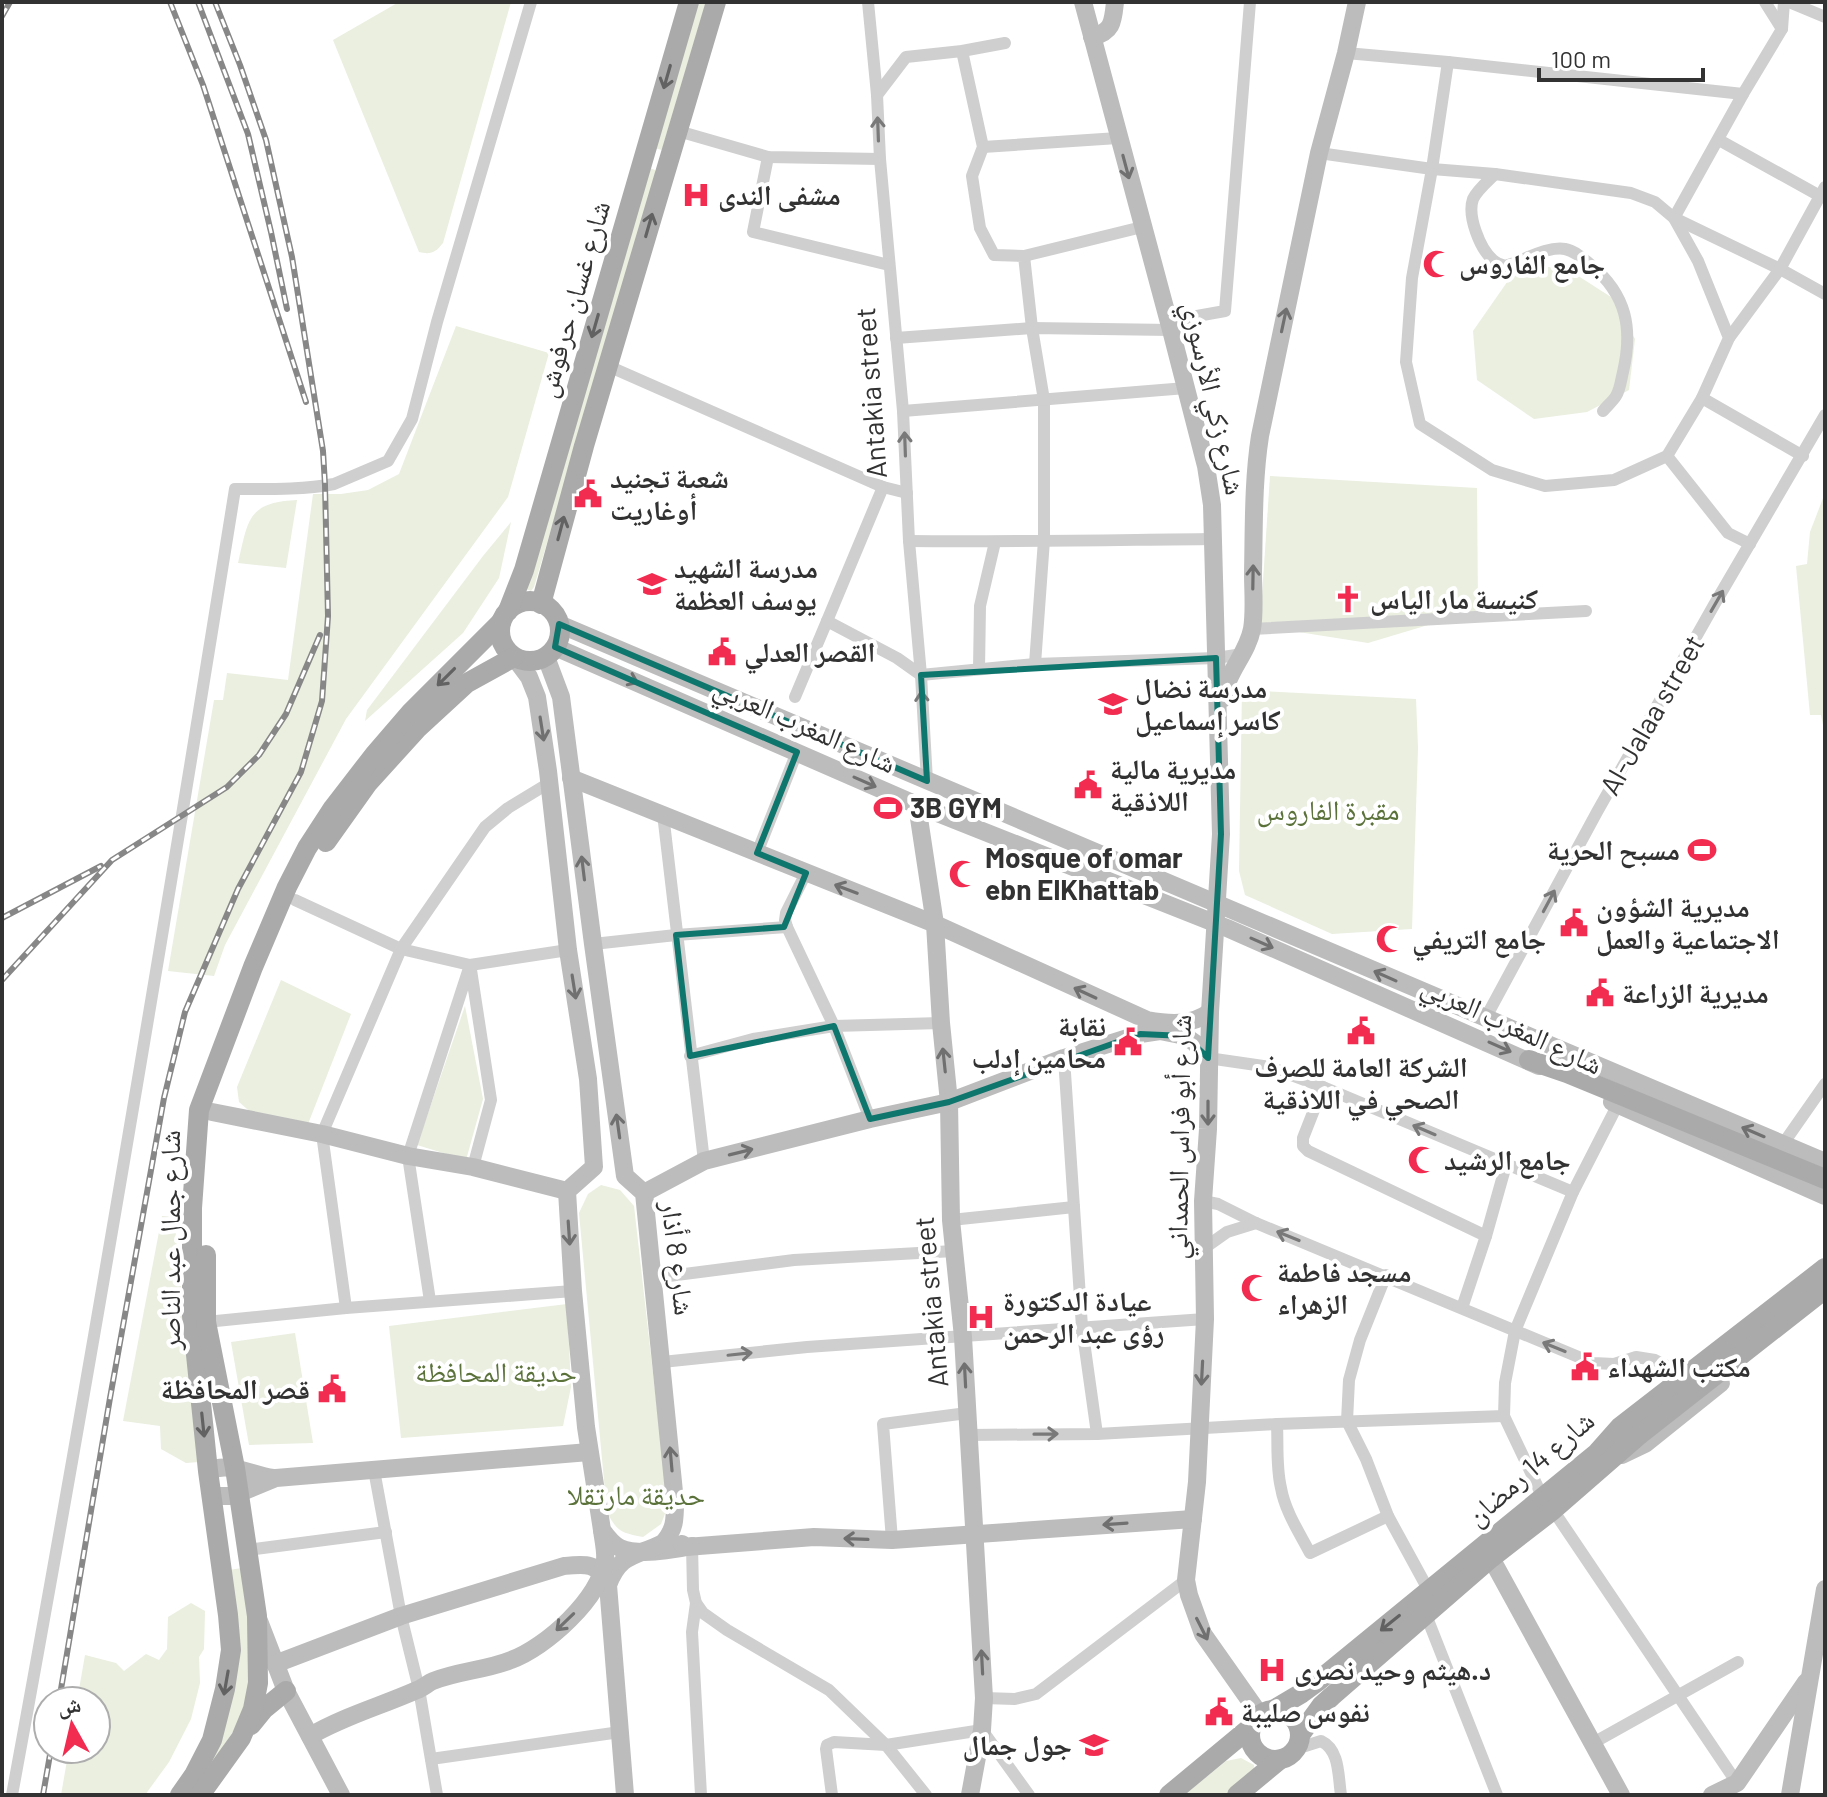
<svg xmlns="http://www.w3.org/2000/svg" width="1827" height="1797" font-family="Barlow,'Noto Naskh Arabic',sans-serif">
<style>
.green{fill:#eaefe0}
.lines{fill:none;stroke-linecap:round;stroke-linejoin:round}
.street{stroke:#cfcfcf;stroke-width:12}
.secondary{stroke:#bcbcbc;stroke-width:18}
.primary{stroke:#aaa;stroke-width:20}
.rail-casing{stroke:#878787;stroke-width:6}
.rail{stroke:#fff;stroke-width:3;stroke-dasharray:9;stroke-linecap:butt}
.oneway{stroke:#626262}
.oneway2{stroke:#797979}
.oneway3{stroke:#707070}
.marked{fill:none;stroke:#0f766e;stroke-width:6;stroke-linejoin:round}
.labels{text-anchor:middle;stroke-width:8;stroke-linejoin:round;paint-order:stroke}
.poi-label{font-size:28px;font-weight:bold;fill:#323232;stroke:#fff;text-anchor:start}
.street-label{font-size:28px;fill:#323232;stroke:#fff}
.park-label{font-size:28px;fill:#5b723b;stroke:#fff}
</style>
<rect width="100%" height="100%" fill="#fff"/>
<!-- green -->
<g class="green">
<path d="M399 2H511L443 243C436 252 431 255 419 252L333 40Z"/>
<polygon points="696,2 706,2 662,150 654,148"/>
<polygon points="650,168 655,170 656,174 534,587 531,591 526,589"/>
<polygon points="1544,266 1572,272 1611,297 1635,339 1629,390 1587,412 1534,419 1477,380 1473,331 1512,275"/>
<polygon points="456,326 549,353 508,497 346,719 225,945 214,976 168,971 214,700 223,700 227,673 288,680 313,494 341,494 368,490 399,474"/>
<polygon points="1270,476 1477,488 1478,610 1368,643 1260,626"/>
<polygon points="1825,493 1825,735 1821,715 1810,715 1796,566 1807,564 1810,532"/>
<path d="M297 500 286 568 238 563C248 521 247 502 297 500Z"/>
<polygon points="511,522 499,578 463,633 365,721 367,710 483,556"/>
<polygon points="1242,690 1416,699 1418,748 1412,929 1332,934 1245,895 1239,871"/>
<polygon points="281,980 351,1014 308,1124 255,1116 239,1102 237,1087"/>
<polygon points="465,1006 483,1099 466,1160 417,1145"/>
<path d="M601 1185 620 1190 634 1206 668 1506 661 1524 643 1537C622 1533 617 1532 607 1512L579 1213 588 1194Z"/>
<polygon points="162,1216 174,1217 199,1462 186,1463 161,1449 160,1426 123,1421"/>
<polygon points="567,1304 571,1387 563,1426 401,1438 389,1326"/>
<polygon points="295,1333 313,1443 249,1445 231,1342"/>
<polygon points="242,1568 253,1656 242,1718 191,1795 219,1738 229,1570"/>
<polygon points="191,1603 205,1611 204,1649 199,1657 200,1683 191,1719 169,1762 145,1795 61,1795 69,1749 96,1749 96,1701 77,1701 85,1655 116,1663 124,1671 146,1654 159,1660 167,1649 168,1617"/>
<polygon points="1241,1758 1254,1765 1253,1783 1238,1795 1184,1795 1226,1761"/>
</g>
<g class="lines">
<!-- street -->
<g class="street">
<polyline points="868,2 877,95 880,159 903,411 909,541 921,675 927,781"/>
<polyline points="1765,2 1782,29"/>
<polyline points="1789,2 1825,17"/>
<polyline points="962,51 983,147 972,176 980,228 994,255 1024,256 1032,328 1044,400 1044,540 1035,664"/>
<polyline points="1346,53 1448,62 1743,94"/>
<polyline points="1448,62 1432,169 1412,278 1406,362 1420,424 1492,470 1545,486 1614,480 1667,456 1702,398 1729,338 1698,261 1674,218 1743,94 1782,29 1784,2"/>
<polyline points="877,95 906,57 962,51 1005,43"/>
<polyline points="678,131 768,157 880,159"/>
<polyline points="1719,140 1820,196"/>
<polyline points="983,147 1118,138"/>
<polyline points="1319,153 1432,169 1495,174 1631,193 1655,202 1674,218 1780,269 1825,294"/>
<polyline points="768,157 753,232 889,265"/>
<path d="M1495 174C1487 182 1477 190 1473 199 1467 216 1480 249 1493 260 1495 262 1502 265 1505 266 1523 261 1546 246 1565 249 1575 251 1584 259 1591 265 1627 295 1633 329 1623 372 1621 380 1620 390 1616 396 1613 401 1607 406 1603 411"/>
<polyline points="1024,256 1142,227"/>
<polyline points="1169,321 1225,311 1250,2"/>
<polyline points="896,338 1032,328 1171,330"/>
<polyline points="1729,338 1780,269 1825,187"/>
<polyline points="608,366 883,487 907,493"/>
<polyline points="1702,398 1803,456"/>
<polyline points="903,411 1186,388"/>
<polyline points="1667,456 1728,533 1750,544"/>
<path d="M909 541C1010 542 1111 540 1212 539"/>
<polyline points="827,621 883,487"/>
<polyline points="1252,629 1586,611"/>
<polyline points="979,669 980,606 995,542"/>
<polyline points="795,697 827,621 897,658 921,675 1035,664 1216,658 1243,654"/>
<polyline points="663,814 704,1161"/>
<polyline points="757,853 797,752"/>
<polyline points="806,873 786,913 785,920 787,927 834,1026 870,1119"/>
<polyline points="295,900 401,949 470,965 568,950"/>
<polyline points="593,944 676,935 787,927"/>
<polyline points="471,970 491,1100 473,1167"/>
<polyline points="1485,1019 1597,812 1714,605 1825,415"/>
<polyline points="690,1056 753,1039 834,1026 941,1023"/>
<polyline points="1064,1058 1082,1327 1097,1434"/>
<polyline points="1208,1058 1270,1067 1323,1087 1573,1192"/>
<polyline points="1323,1087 1303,1138 1303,1146 1308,1151 1486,1236"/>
<polyline points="1783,1144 1825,1084"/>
<polyline points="1203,1201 1218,1204 1256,1223 1593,1363 1614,1364 1636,1357 1655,1360 1681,1373"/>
<polyline points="951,1220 1074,1207"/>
<polyline points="1203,1249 1227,1232 1256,1223"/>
<polyline points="1386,1275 1360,1340 1349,1380 1347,1421 1366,1459 1388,1516 1429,1591"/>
<polyline points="653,1278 794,1260 954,1251"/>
<polyline points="430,1301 408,1156 470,965"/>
<polyline points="346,1308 322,1134 401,949 485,827 508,808 549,783"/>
<polyline points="1462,1308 1486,1236 1506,1165"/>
<polyline points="206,1322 346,1308 573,1291"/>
<polyline points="662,1362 807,1347 1205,1319"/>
<polyline points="1504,1416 1543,1498"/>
<path d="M1277 1424C1278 1445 1276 1467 1281 1488 1285 1511 1299 1532 1310 1553L1388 1516"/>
<polyline points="968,1435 1097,1434 1277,1424 1504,1416 1505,1383 1515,1331 1573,1192 1618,1104"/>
<polyline points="374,1470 401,1616 419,1689 437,1795"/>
<polyline points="1553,1510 1737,1783"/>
<polyline points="892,1540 883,1424 967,1413"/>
<polyline points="692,1546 693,1590 696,1603 703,1613 727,1630 829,1690 886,1745 926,1795"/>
<polyline points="247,1550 386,1532"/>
<polyline points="696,1603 692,1632 701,1795"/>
<polyline points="1426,1615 1497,1795"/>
<polyline points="984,1698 1015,1699 1036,1694 1186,1580"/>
<polyline points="1593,1743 1738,1662"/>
<path d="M1296 1749 1321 1741C1340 1750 1338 1776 1341 1795"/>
<polyline points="431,1759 620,1732"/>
<path d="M12 1795C92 1361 165 925 235 489 267 489 302 490 334 484L388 461 412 419 437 322 531 2"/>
<polyline points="832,1795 826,1749 827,1745 834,1742 886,1745 982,1730 1029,1795"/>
</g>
<!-- secondary -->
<g class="secondary">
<polyline points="1083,2 1171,330 1206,466 1212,505 1221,834 1210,1012 1208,1129 1203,1201 1205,1319 1197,1482 1186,1580 1189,1595 1203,1634 1260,1715"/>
<path d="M1092 37C1113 32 1113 21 1115 2"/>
<polyline points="559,624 1825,1162"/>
<polyline points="555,647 917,805 1227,928 1539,1066"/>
<path d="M514 657 529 677 537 697 548 771 568 950 588 1079 594 1167 567 1191 573 1291 586 1427 602 1530C607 1537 612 1544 620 1548 638 1556 673 1550 692 1546"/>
<path d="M546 657 561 697 593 944 625 1176 644 1193 675 1502C675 1519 675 1530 663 1543 635 1557 620 1553 608 1585L625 1795"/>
<path d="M1224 698C1226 672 1247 655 1252 629 1255 612 1253 591 1253 573 1254 527 1253 481 1260 436L1319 153 1346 53 1357 2"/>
<path d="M571 778 935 924 1147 1020C1169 1024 1191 1026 1210 1012"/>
<polyline points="917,805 935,924 941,1023 949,1102 951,1220 963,1337 984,1698 982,1730 970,1795"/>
<polyline points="1612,1102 1825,1196"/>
<polyline points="212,1112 322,1134 408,1156 473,1167 567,1191"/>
<polyline points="644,1193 704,1161 870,1119 949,1102 1064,1058 1140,1034 1160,1031 1185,1036 1195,1043 1208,1058"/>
<polyline points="1622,1455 1645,1444 1721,1383"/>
<path d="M208 1471C229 1461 251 1475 273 1478"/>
<polyline points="211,1496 232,1496 276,1478 589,1452"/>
<polyline points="682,1544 686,1547 814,1537 892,1540 1193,1519"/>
<polyline points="1491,1558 1621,1795"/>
<polyline points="259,1621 286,1691 341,1795"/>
<path d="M275 1664 401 1616 564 1566C584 1564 598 1562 607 1583"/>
<path d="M310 1736C344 1716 381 1706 417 1690 423 1688 428 1683 433 1681 458 1671 486 1670 511 1660 545 1648 601 1598 605 1560 606 1551 603 1539 602 1530"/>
<polyline points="1712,1795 1737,1783 1806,1682"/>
<polyline points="1790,1795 1825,1589"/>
</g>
<!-- primary -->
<g class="primary">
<circle cx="530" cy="631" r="30"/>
<polyline points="541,604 584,446 716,2"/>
<polyline points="508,611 524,570 689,2"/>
<polyline points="326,842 368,783 417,729 467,683 514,657"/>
<polyline points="1529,1060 1567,1073 1825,1179"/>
<circle cx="1275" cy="1735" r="25"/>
<polyline points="1273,1710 1302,1693 1317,1682 1597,1453 1620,1427 1825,1268"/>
<polyline points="251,1725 264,1709 286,1691"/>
<polyline points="1300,1735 1321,1706 1332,1696 1491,1558 1553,1510 1638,1436 1825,1289"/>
<polyline points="180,1795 194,1775 212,1740 225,1689 231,1650 228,1615 208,1471 192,1316 192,1208 199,1110 253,967 287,887 307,848 333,808 374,755 411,712 501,622"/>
<polyline points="200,1795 241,1738 253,1709 258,1683 257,1616 235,1468 206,1322 206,1255"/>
<polyline points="1169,1795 1251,1727"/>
<polyline points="1237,1795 1278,1761"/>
</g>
<defs>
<g id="rail">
<polyline points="170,2 203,85 306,402"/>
<polyline points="198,2 248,134 271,232 287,309"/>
<polyline points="2,16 10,2"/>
<polyline points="2,918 101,866"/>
<polyline points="2,980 112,860 227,787 259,755 286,714 320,635"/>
<polyline points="59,1701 110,1398 164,1098 185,1012 238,889 301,772 322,701 328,616 325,485 323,451 292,257 266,140 240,65 215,2"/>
<polyline points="43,1795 51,1749"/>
</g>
</defs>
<!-- rail casing -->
<use href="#rail" class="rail-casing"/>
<!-- rail -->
<use href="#rail" class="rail"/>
</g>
<!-- one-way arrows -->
<defs><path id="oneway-shaft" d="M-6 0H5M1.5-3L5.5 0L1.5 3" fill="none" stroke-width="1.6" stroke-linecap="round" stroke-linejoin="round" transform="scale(2)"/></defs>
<g class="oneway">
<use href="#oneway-shaft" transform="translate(667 77) rotate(106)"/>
<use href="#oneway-shaft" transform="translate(649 225) rotate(-74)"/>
<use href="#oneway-shaft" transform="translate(595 326) rotate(106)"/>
<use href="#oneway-shaft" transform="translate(561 528) rotate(-75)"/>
<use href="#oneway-shaft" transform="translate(446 677) rotate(135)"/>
<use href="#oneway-shaft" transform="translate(203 1425) rotate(84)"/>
<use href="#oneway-shaft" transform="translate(1390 1623) rotate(141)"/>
<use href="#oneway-shaft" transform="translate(226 1683) rotate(100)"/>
</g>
<g class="oneway2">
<use href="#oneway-shaft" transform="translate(878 129) rotate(-92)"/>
<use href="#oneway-shaft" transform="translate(905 444) rotate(-92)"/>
<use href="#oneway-shaft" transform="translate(1717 601) rotate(-60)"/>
<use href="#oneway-shaft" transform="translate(922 703) rotate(-93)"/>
<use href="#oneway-shaft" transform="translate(1549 901) rotate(-62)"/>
<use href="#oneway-shaft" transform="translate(1424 1130) rotate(-157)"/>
<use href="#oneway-shaft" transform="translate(1288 1236) rotate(-158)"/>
<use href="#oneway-shaft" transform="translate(1554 1347) rotate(-158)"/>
<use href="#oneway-shaft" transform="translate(740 1354) rotate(-6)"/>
<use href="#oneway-shaft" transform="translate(1046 1434) rotate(-1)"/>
</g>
<g class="oneway3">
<use href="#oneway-shaft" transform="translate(1126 167) rotate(75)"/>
<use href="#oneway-shaft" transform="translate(1284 320) rotate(-78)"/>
<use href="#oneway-shaft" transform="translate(1253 577) rotate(-89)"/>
<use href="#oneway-shaft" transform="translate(627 678) rotate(24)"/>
<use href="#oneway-shaft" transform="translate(542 729) rotate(81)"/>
<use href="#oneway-shaft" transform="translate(865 782) rotate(24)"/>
<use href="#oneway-shaft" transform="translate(583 868) rotate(-97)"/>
<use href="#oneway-shaft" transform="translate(846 889) rotate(-159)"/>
<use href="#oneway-shaft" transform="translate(1262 943) rotate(24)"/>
<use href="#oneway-shaft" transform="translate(1385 976) rotate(-156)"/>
<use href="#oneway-shaft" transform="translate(574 987) rotate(81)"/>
<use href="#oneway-shaft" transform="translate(1085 993) rotate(-155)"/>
<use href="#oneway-shaft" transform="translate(1500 1047) rotate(24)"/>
<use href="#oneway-shaft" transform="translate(944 1060) rotate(-96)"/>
<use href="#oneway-shaft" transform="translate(1208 1113) rotate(90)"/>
<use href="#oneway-shaft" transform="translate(618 1126) rotate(-98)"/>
<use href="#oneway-shaft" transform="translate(1753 1132) rotate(-157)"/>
<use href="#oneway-shaft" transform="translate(741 1152) rotate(-14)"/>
<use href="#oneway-shaft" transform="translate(569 1233) rotate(86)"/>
<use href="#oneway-shaft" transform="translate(1202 1373) rotate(93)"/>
<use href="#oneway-shaft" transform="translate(965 1375) rotate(-93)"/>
<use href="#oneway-shaft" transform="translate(671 1459) rotate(-95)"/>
<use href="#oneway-shaft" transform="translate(1115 1524) rotate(176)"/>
<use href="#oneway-shaft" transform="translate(856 1539) rotate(-178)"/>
<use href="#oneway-shaft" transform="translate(565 1622) rotate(136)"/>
<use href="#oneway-shaft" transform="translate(1202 1629) rotate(63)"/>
<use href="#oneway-shaft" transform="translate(982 1662) rotate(-93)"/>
</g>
<!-- marked area -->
<path class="marked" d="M559 624 927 781 921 675 1216 658 1221 834 1208 1058 1185 1036 1140 1034 949 1102 870 1119 834 1026 690 1056 676 935 784 927 806 873 757 853 797 752 555 647Z"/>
<!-- icons -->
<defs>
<symbol id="hospital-bare" viewBox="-9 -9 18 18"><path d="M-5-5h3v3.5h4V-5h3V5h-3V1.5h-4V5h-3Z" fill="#f12c50" stroke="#fff" stroke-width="2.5" paint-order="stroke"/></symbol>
<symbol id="mosque-bare" viewBox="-9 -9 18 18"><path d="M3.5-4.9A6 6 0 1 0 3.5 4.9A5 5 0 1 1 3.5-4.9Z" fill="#f12c50" stroke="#fff" stroke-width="2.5" paint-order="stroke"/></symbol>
<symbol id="civic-bare" viewBox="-9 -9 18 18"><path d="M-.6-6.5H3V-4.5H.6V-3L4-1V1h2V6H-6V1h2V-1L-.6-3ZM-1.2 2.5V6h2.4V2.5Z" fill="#f12c50" stroke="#fff" stroke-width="2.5" paint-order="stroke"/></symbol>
<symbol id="school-bare" viewBox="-9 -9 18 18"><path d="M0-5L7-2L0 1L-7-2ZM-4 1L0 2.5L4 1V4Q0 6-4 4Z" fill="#f12c50" stroke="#fff" stroke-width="2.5" paint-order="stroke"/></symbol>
<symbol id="church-bare" viewBox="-9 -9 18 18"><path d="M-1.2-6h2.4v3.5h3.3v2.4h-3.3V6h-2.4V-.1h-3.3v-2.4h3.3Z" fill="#f12c50" stroke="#fff" stroke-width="2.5" paint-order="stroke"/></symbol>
<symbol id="stadium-bare" viewBox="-9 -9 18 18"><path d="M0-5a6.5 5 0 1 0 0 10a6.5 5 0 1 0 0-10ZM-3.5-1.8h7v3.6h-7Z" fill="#f12c50" stroke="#fff" stroke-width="2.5" paint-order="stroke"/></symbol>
</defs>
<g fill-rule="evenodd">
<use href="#hospital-bare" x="676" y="175" width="40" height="40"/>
<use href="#mosque-bare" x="1417" y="244" width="40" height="40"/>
<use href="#civic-bare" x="568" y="474" width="40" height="40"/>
<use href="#school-bare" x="632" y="564" width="40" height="40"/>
<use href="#church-bare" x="1328" y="579" width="40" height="40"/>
<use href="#civic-bare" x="702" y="632" width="40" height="40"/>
<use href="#school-bare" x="1093" y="684" width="40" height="40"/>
<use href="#civic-bare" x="1068" y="765" width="40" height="40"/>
<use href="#stadium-bare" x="868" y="788" width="40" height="40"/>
<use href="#stadium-bare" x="1682" y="830" width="40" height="40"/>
<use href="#mosque-bare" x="943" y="854" width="40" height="40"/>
<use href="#civic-bare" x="1554" y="903" width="40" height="40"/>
<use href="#mosque-bare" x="1370" y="919" width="40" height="40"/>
<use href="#civic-bare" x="1580" y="973" width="40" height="40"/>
<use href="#civic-bare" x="1341" y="1011" width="40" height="40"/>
<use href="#civic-bare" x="1108" y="1022" width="40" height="40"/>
<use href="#mosque-bare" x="1402" y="1140" width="40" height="40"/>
<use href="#mosque-bare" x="1235" y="1268" width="40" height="40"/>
<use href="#hospital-bare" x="961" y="1297" width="40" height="40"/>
<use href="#civic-bare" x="1565" y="1347" width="40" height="40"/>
<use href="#civic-bare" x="312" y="1369" width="40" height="40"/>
<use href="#hospital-bare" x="1252" y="1650" width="40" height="40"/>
<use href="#civic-bare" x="1199" y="1692" width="40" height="40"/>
<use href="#school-bare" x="1074" y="1725" width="40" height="40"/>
</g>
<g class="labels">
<!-- poi labels -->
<g class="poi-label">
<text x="718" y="205">مشفى الندى</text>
<text x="1459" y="274">جامع الفاروس</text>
<text x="610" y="488">شعبة تجنيد<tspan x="610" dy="32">أوغاريت</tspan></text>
<text x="674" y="578">مدرسة الشهيد<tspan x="674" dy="32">يوسف العظمة</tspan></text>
<text x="1370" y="609">كنيسة مار الياس</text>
<text x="744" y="662">القصر العدلي</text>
<text x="1135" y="698">مدرسة نضال<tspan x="1135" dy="32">كاسر إسماعيل</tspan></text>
<text x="1110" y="779">مديرية مالية<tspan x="1110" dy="32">اللاذقية</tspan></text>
<text x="910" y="818">3B GYM</text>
<text x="1680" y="860" text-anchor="end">مسبح الحرية</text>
<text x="985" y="868">Mosque of omar<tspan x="985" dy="32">ebn ElKhattab</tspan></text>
<text x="1596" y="917">مديرية الشؤون<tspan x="1596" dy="32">الاجتماعية والعمل</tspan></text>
<text x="1412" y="949">جامع التريفي</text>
<text x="1622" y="1003">مديرية الزراعة</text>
<text x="1106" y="1036" text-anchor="end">نقابة<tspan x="1106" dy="32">محامين إدلب</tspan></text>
<text x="1361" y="1077" text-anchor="middle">الشركة العامة للصرف<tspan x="1361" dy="32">الصحي في اللاذقية</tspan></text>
<text x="1444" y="1170">جامع الرشيد</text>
<text x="1277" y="1282">مسجد فاطمة<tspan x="1277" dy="32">الزهراء</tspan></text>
<text x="1003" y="1311">عيادة الدكتورة<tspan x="1003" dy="32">رؤى عبد الرحمن</tspan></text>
<text x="1607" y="1377">مكتب الشهداء</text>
<text x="310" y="1399" text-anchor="end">قصر المحافظة</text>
<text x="1294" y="1680">د.هيثم وحيد نصرى</text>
<text x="1241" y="1722">نفوس صليبة</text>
<text x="1072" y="1755" text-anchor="end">جول جمال</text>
</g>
<!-- street labels -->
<g class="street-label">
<text transform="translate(573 299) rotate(-74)" y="10">شارع غسان حرفوش</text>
<text transform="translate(871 393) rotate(-94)" y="10">Antakia street</text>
<text transform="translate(1214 398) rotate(77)" y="10">شارع زكي الأرسوزي</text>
<text transform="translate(1652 715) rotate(-60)" y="10">Al-Jalaa street</text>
<text transform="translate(805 725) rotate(24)" y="10">شارع المغرب العربي</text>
<text transform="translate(1512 1025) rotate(25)" y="10">شارع المغرب العربي</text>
<text transform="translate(1179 1137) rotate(-89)" y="10">شارع أبو فراس الحمداني</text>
<text transform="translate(170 1240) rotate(-90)" y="10">شارع جمال عبد الناصر</text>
<text transform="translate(678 1258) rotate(83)" y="10">شارع 8 أذار</text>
<text transform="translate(931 1302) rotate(-95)" y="10">Antakia street</text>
<text transform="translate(1530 1468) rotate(-41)" y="10">شارع 14 رمضان</text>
</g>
<!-- park labels -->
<g class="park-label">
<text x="1328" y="820">مقبرة الفاروس</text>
<text x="496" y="1382">حديقة المحافظة</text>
<text x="636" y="1505">حديقة مارتقلا</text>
</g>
</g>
<!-- border -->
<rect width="1827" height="1797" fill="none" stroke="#323232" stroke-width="8"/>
<!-- north arrow -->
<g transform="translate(72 1725) rotate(352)"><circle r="38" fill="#ffffff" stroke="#adadad" stroke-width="2"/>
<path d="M0-6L14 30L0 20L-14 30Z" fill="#f12c50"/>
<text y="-12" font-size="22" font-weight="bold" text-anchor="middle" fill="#323232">ش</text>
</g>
<!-- scale -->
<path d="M1539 68v12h164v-12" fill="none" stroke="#323232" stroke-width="4"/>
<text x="1551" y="68" font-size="24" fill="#323232" stroke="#ffffff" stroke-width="6" paint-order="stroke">100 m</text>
</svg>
